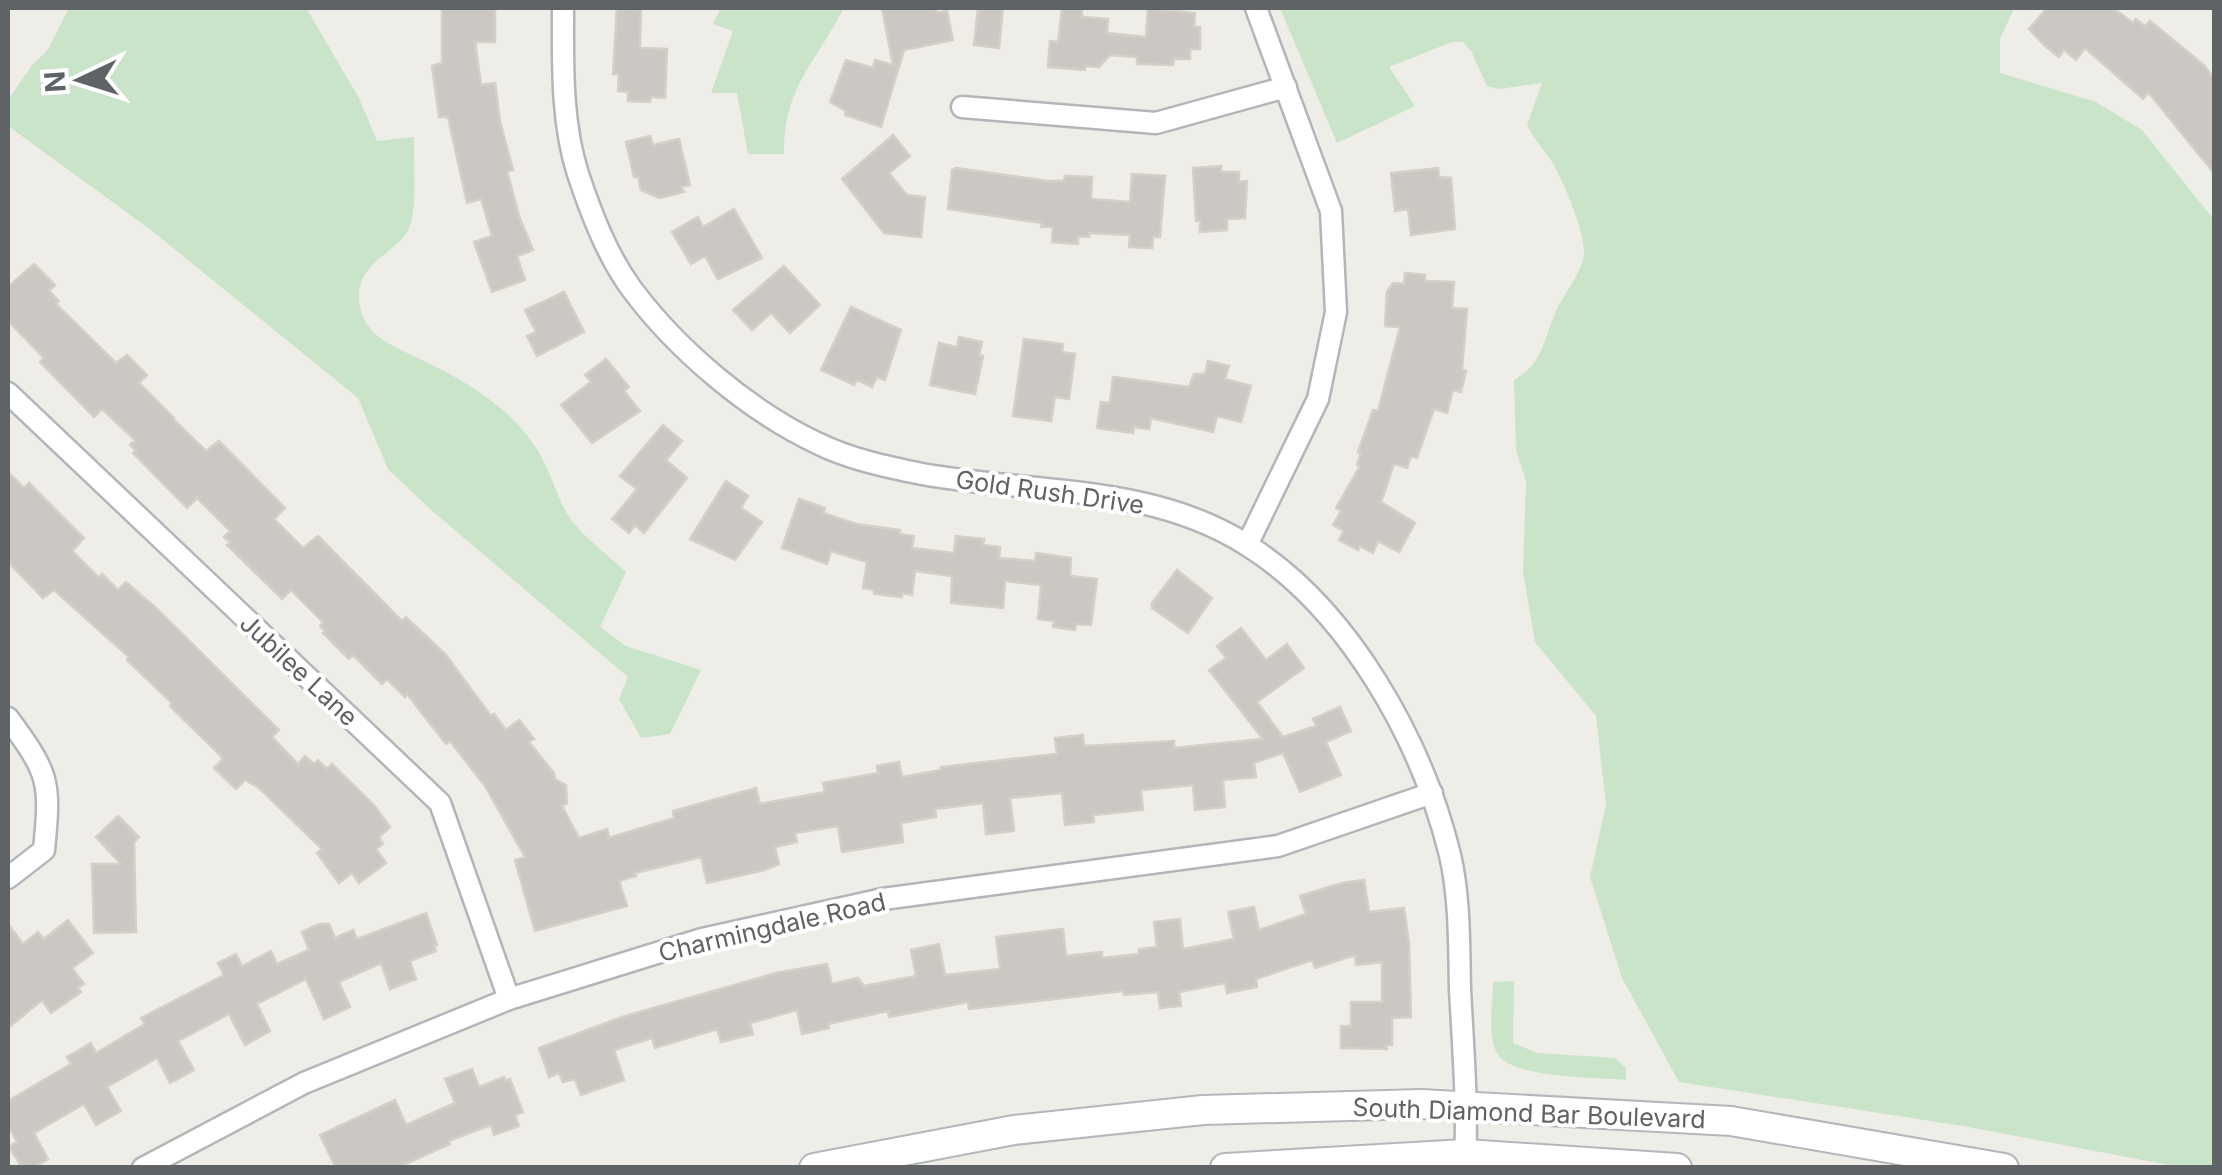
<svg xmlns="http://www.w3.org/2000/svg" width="2222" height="1175" font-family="Inter,sans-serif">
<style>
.green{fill:#c9e4c8}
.building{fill:#cbc8c4;stroke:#d4cfc7;stroke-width:2.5}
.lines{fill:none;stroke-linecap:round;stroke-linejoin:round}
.street-casing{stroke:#b3b5b8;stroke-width:25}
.secondary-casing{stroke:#b4b7ba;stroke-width:32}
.street{stroke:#fff;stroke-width:20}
.secondary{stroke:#fff;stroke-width:28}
.labels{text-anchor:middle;stroke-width:8;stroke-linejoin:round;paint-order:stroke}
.street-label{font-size:25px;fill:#5f6366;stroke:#fff}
</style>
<rect width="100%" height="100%" fill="#efede8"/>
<!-- green -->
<g class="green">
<path d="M69 8H306L359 98 377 141 414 137C413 161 418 207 409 228 399 252 356 262 359 300 362 336 392 345 420 359 468 382 516 410 542 458 553 478 558 501 571 520 586 539 609 556 626 572L600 627 626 646 701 670 670 734 641 738 619 699 628 677 430 509 388 469 358 398 151 230 8 126V94L11 96 32 65 47 51Z"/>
<path d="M721 8H844C815 64 784 86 784 154H748L737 93H711L733 31 713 24Z"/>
<path d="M1280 8H2014L2000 39V73L2096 102 2142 130 2214 220V1167H2179L1969 1127 1679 1082 1622 978 1590 877 1606 804 1596 716 1535 642 1523 572 1526 481 1516 450 1514 380C1542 364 1543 343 1554 316 1561 297 1577 280 1583 260 1589 241 1566 189 1557 171 1549 154 1535 142 1527 125L1542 83 1499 89 1487 86 1471 51 1463 42H1452L1389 67 1415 106 1337 143Z"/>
<path d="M1514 981 1513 1043 1538 1053 1615 1058 1626 1068V1080C1598 1077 1511 1079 1497 1053 1487 1035 1493 1002 1493 982Z"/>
</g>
<!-- building -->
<g class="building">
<polygon points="442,8 495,8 495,42 475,42 481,85 495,83 500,121 513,170 507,171 519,216 533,250 517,256 525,280 492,292 474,242 492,236 481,199 467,203 448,117 439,117 432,66 442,63"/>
<polygon points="617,8 641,8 640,48 667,49 665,98 651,97 650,102 628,101 628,92 618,91 619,74 613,74"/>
<polygon points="882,8 936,8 937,13 947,11 953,40 904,50 881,127 845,115 846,111 830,102 846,60 873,68 875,60 893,65"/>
<polygon points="978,8 1003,8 999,48 974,45"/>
<polygon points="1062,8 1082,8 1082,17 1108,19 1107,33 1146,37 1148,8 1195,13 1194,27 1200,27 1200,49 1190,49 1190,59 1174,59 1173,65 1137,64 1137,57 1110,55 1099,67 1085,66 1085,70 1048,67 1050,41 1058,42"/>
<polygon points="2047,8 2113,8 2133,23 2136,19 2145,26 2150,21 2204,65 2214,79 2214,173 2148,92 2143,99 2085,48 2076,60 2064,50 2059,57 2044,45 2029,29"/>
<polygon points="893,135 910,156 889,173 907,195 925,197 921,237 884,233 842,179"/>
<polygon points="650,136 653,145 679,139 690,185 681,187 684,192 659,198 641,190 638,177 634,177 626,142"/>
<polygon points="1221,166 1221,172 1239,172 1239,182 1247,181 1245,218 1227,219 1227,230 1200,232 1200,221 1196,221 1193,168"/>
<polygon points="956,168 1048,181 1064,181 1065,176 1092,177 1091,199 1130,202 1132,174 1165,176 1160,237 1153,237 1152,248 1129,247 1130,235 1089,233 1089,237 1078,236 1078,244 1052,242 1053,227 1041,227 1042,223 948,209 952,170"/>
<polygon points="1438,168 1439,177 1451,178 1455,229 1411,235 1408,209 1395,211 1391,173"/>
<polygon points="734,209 762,258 718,279 705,256 691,264 672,232 698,217 703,227"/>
<polygon points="34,264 55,285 49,291 59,301 56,304 116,363 127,355 147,375 139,383 174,418 173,419 206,451 219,441 285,508 274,519 303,548 318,536 402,621 406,617 446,655 491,716 494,714 506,730 519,720 534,739 529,742 554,773 555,779 566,785 567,803 562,806 579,838 607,829 609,838 674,818 673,811 756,788 760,804 825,792 823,783 878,773 877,766 899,762 902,777 941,770 941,767 1057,754 1055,738 1083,735 1084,746 1174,741 1174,748 1263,739 1209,670 1226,658 1217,646 1241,628 1266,660 1287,644 1304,668 1257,702 1283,737 1316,726 1313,719 1340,707 1351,731 1326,742 1341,775 1300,792 1283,753 1254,763 1256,777 1223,780 1225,807 1195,810 1193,785 1141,790 1143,810 1093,815 1094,822 1065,825 1062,793 1010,798 1014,831 986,834 983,803 935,809 936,817 901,823 903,842 842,852 838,826 795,833 797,842 775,847 779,864 765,870 707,883 701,857 635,873 636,876 619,881 627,906 535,931 515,860 525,857 485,786 450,741 446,744 407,694 405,697 387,679 382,684 353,655 349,659 323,633 325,631 320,626 323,622 291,590 282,599 227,545 230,542 224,537 230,531 197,498 187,508 133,453 136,450 130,445 135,440 102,409 94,417 40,362 44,358 8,321 8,287"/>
<polygon points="784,266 820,305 790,333 771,313 752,330 733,310"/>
<polygon points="1405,273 1425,275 1425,281 1454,282 1452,308 1467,309 1462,370 1466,371 1461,392 1453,390 1447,413 1434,409 1417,458 1411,456 1407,468 1394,464 1381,502 1415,523 1399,552 1378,541 1373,553 1360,546 1358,550 1339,540 1344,531 1333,525 1341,511 1336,508 1360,466 1357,465 1361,453 1358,452 1373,410 1378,411 1400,327 1385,326 1387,292 1393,283 1404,284"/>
<polygon points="564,292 584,332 537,356 527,336 536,332 525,310"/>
<polygon points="851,307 901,330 885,380 877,377 872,387 857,380 854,385 821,370"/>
<polygon points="959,337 982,342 979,355 983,356 975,394 930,385 939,343 957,347"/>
<polygon points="1024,339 1063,344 1062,352 1075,354 1069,399 1055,397 1051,421 1013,416"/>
<polygon points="606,359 629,387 624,391 640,411 592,443 561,405 591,382 585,375"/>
<polygon points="1208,361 1229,366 1225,379 1251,386 1241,422 1217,416 1213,432 1151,418 1149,429 1134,427 1133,433 1097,428 1101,402 1110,403 1113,377 1189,387 1194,374 1205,374"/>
<polygon points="663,425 682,441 666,460 687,478 644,533 635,525 629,533 612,519 637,489 620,476"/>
<polygon points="8,472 24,488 29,483 84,538 72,551 99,578 102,574 118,590 126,582 156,608 279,730 272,737 298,764 305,756 314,764 318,760 327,769 332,764 374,805 390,827 379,837 383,844 376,849 386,863 359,883 352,873 339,883 317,853 322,849 259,788 245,780 236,789 214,768 223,759 219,754 170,706 172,703 127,660 129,657 54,590 43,598 8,562"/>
<polygon points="726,481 748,496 741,508 762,522 735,560 690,539"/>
<polygon points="799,499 825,508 823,513 856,524 900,530 899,534 914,536 912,548 954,553 956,536 984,539 983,545 1000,547 999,558 1035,561 1036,553 1071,558 1070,576 1097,579 1091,625 1076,624 1075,630 1053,627 1054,621 1038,619 1041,585 1005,581 1003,608 951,603 952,576 915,571 912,595 902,593 902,597 874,594 874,590 863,588 867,562 831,551 827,564 782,548"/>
<polygon points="1177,570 1212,598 1188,633 1152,608 1152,603"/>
<polygon points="118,816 139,837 134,842 136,932 94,933 92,864 121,864 96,837"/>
<polygon points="1364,880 1369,912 1404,908 1409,944 1411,1017 1392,1018 1392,1045 1386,1045 1387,1049 1341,1048 1341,1026 1351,1026 1351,1002 1382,1002 1382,962 1356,965 1355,955 1315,968 1312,960 1256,979 1257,987 1227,993 1225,983 1179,992 1181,1006 1160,1008 1158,992 1124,995 1123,991 969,1009 968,1002 889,1017 888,1011 828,1024 829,1028 802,1034 797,1010 750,1023 753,1034 721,1042 717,1029 655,1048 652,1038 614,1050 624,1080 581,1095 575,1079 563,1082 559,1073 549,1077 539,1048 622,1017 776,973 827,964 832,984 858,978 864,986 916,976 911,950 939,944 945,975 1000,969 996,937 1063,929 1066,956 1102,952 1102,958 1139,954 1139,949 1157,947 1154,922 1180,919 1183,949 1234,939 1228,912 1254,907 1259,930 1306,914 1300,896 1342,883"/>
<polygon points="426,913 437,945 434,946 436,951 410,961 416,979 390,989 381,963 339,982 350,1007 324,1019 306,979 257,1004 270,1031 245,1045 229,1014 178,1041 194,1070 170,1083 157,1058 107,1087 121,1111 96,1125 84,1104 34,1133 48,1159 33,1168 22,1168 9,1146 17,1142 8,1125 8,1101 71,1064 67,1057 91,1043 96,1053 145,1024 141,1018 224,975 218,963 236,954 242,966 271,951 277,964 309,950 302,932 319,924 329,924 335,938 353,930 357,939"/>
<polygon points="68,920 93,953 72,968 84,984 78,988 81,992 51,1013 42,1000 8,1028 8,924 23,944 38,932 44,939"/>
<polygon points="472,1069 479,1087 504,1077 506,1081 510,1079 523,1112 515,1115 519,1126 494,1135 491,1125 448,1141 450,1144 397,1168 336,1168 320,1135 395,1100 406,1125 455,1103 445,1079"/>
</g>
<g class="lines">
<defs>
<g id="street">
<path d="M563 8C563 63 561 121 578 174 591 213 607 255 631 288 676 349 749 411 817 443 849 459 887 467 922 474 1031 494 1150 483 1247 545 1349 609 1422 741 1450 855 1460 898 1459 945 1460 989 1463 1047 1468 1107 1465 1165"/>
<polyline points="962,107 1156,123 1286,87"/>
<polyline points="8,393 440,803 509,999"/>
<polyline points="1247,545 1318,399 1336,312 1331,211 1256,8"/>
<path d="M8 718C49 774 51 780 44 850L8 878"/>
<polyline points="143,1168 304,1083 509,999 702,939 883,899 1278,846 1432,793"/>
</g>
<g id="secondary">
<polyline points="814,1168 1014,1130 1203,1110 1421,1104 1731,1121 2004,1168"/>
<polyline points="1225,1168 1465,1154 1677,1168"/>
</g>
</defs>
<!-- street casing -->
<use href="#street" class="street-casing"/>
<!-- secondary casing -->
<use href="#secondary" class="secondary-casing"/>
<!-- street -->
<use href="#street" class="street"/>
<!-- secondary -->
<use href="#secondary" class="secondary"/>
</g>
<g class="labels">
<!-- street labels -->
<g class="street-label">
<text transform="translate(1050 492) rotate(8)" y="9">Gold Rush Drive</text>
<text transform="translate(299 670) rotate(43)" y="9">Jubilee Lane</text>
<text transform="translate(772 927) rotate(-13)" y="9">Charmingdale Road</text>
<text transform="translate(1529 1113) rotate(2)" y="9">South Diamond Bar Boulevard</text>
</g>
</g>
<!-- border -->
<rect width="2222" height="1175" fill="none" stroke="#5f6366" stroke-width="20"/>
<!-- north arrow -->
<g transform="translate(80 80) rotate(266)" stroke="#ffffff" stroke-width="8" paint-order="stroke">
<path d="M0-8L18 38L0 25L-18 38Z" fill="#5f6366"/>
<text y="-15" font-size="28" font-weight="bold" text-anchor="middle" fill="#5f6366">N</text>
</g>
</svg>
